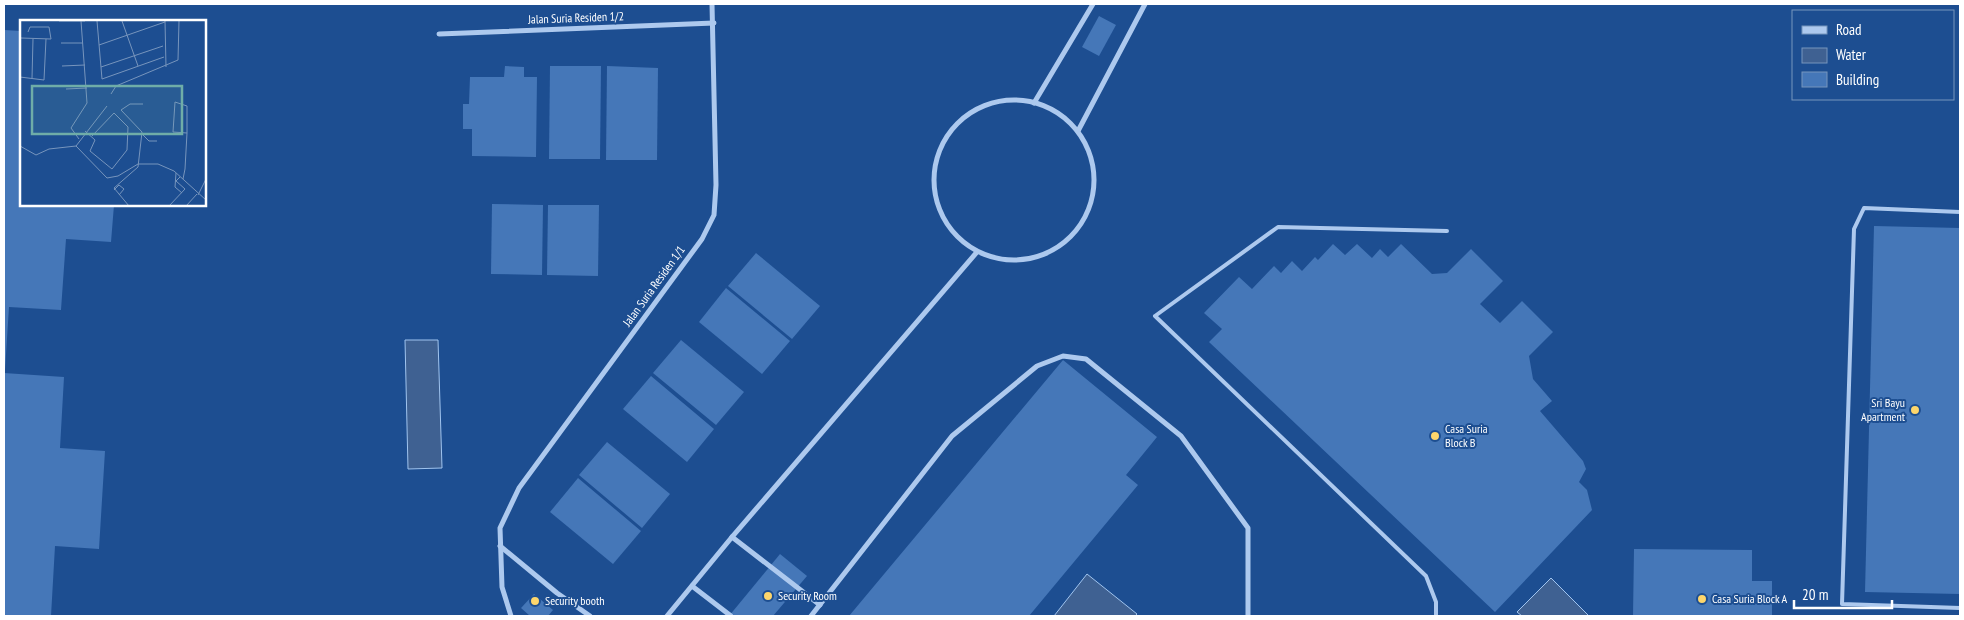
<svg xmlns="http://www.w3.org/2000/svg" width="1964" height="620" font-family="'PT Sans Narrow',sans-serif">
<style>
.water{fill:#3f6192;stroke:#a0c4ef}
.building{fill:#4577b8}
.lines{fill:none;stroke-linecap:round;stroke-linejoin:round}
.lane{stroke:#adc9ee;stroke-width:4}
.street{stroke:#adc9ee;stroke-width:5}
.poi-dot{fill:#fdd66c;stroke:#1d4e91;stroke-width:2}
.labels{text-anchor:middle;stroke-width:4;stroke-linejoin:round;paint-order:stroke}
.street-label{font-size:12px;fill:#fff;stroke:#1d4e91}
.poi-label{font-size:12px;fill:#fff;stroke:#1d4e91;text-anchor:start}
.inset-road{fill:none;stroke:#7795bd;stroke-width:1}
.view{fill:#6fada8;fill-opacity:0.15;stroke:#6fada8;stroke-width:2.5}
.inset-edge{fill:none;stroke:#fff;stroke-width:2.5}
</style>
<rect width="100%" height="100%" fill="#1d4e91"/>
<!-- water -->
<g class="water">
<polygon points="405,340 438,340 442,468 408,469"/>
<polygon points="1087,574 1137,614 1135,616 1054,616"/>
<polygon points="1551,578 1589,616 1522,616 1517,612"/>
</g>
<!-- building -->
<g class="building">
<polygon points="1099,16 1116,25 1099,56 1082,47"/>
<polygon points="4,30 21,31 21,205 114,205 111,242 66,239 61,310 9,307 5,370"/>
<polygon points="505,66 524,67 524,77 537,77 536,157 472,156 472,129 463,129 463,104 469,104 470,77 504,77"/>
<polygon points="550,66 601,66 600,159 549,159"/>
<polygon points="607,66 658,68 657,160 606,160"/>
<polygon points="492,204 543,205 542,275 491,274"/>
<polygon points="548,205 599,205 598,276 547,275"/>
<polygon points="1874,226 1960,228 1960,594 1865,592"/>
<polygon points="1333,244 1345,255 1357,244 1372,258 1380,249 1388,257 1401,244 1432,274 1447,273 1471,249 1503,281 1480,304 1500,323 1522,301 1553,332 1529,356 1533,379 1552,401 1540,411 1583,461 1586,469 1579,482 1587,490 1592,510 1495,612 1209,342 1222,329 1204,313 1239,277 1252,289 1274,266 1281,273 1292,261 1302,271 1315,257 1318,260"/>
<polygon points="756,253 820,306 792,339 728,286"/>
<polygon points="726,288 790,341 762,374 699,322"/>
<polygon points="681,340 744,392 716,425 653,373"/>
<polygon points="1063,360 1157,437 1126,475 1138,485 1029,616 849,616"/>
<polygon points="4,373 64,377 60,448 105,451 99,549 55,546 51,616 4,616"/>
<polygon points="651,376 714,429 687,462 623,409"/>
<polygon points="607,442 670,494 642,528 579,475"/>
<polygon points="578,478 641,531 613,564 550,512"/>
<polygon points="1634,549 1752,550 1752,581 1772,581 1772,616 1633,616"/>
<polygon points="780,554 807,576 773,616 729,616"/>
<polygon points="534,594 553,610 548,616 530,616 521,608"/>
</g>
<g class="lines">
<!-- lane -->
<g class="lane">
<polyline points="1960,212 1864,208 1854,229 1842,604 1960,608"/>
<polyline points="1436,616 1436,602 1426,576 1155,316 1278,227 1447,231"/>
</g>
<!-- street -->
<g class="street">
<polyline points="439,34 714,23"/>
<circle cx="1014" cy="180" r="80"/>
<polyline points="1034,103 1093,4"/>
<polyline points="1078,131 1145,4"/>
<polyline points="732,537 820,605"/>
<polyline points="500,546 557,593 590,616"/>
<polyline points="692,586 731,616"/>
<polyline points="511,616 502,587 500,528 519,488 702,239 714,215 716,185 712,4"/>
<polyline points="667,616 732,537 977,252"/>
<polyline points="811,616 952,436 1037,366 1063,356 1086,359 1181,436 1248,528 1248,616"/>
</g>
</g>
<!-- markers -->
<g class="poi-dot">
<circle cx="1915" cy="410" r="5"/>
<circle cx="1435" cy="436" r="5"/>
<circle cx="768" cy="596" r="5"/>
<circle cx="1702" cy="599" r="5"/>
<circle cx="535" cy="601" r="5"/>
</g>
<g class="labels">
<!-- street labels -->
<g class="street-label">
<text transform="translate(576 18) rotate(-2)" y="4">Jalan Suria Residen 1/2</text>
<text transform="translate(654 286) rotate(-54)" y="4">Jalan Suria Residen 1/1</text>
</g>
<!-- poi labels -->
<g class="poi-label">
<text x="1905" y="407" text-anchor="end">Sri Bayu<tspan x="1905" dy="14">Apartment</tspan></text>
<text x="1445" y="433">Casa Suria<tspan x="1445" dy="14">Block B</tspan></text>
<text x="778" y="600">Security Room</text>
<text x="1712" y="603">Casa Suria Block A</text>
<text x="545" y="605">Security booth</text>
</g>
</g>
<!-- overview -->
<g transform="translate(20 20)">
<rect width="186" height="186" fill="#1d4e91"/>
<path class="inset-road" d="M39 1H65M77 1 82 59 144 37M102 1 118 46M145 1 146 47M1 18 31 19 29 7H10L8 12M41 23H63M79 25 145 2M0 36V18M42 46 65 45M81 47 143 26M0 57 24 60 26 19M12 58 13 19M46 69 67 68M91 74 96 66 158 40 159 1M65 111 75 120 70 131 92 149 107 130 108 107 94 93 72 116M122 114 129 121H137M59 119 51 108 67 83 61 1M0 126 16 135 29 129 56 126 87 158 98 156 118 144H138L154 151 186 180M56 126 87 86M156 153 155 167 162 173M163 159 165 149 167 113V86L155 82 153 112 167 113M94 170 99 165 104 169 99 175M178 175 186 159M109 186 94 168 118 147 122 112 101 90 110 84H123M149 186 165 169 156 161 160 157M166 186 177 174"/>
<path class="view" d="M12 66H162V114H12Z"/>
<rect width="186" height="186" class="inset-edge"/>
</g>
<!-- border -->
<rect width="1964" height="620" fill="none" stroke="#ffffff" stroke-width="10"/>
<!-- legend -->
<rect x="1792" y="10" width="162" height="90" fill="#1d4e91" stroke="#7795bd"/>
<rect x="1802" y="26" width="25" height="8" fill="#adc9ee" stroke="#7795bd"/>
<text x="1836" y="35" font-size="15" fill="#ffffff">Road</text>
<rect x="1802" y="48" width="25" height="15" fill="#3f6192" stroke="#7795bd"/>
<text x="1836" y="60" font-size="15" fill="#ffffff">Water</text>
<rect x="1802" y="72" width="25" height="15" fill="#4577b8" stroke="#7795bd"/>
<text x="1836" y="85" font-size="15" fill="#ffffff">Building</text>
<!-- scale -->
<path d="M1794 600v8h98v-8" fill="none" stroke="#ffffff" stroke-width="2.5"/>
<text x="1802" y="600" font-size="15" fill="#ffffff" stroke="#1d4e91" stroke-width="4" paint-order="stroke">20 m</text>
</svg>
